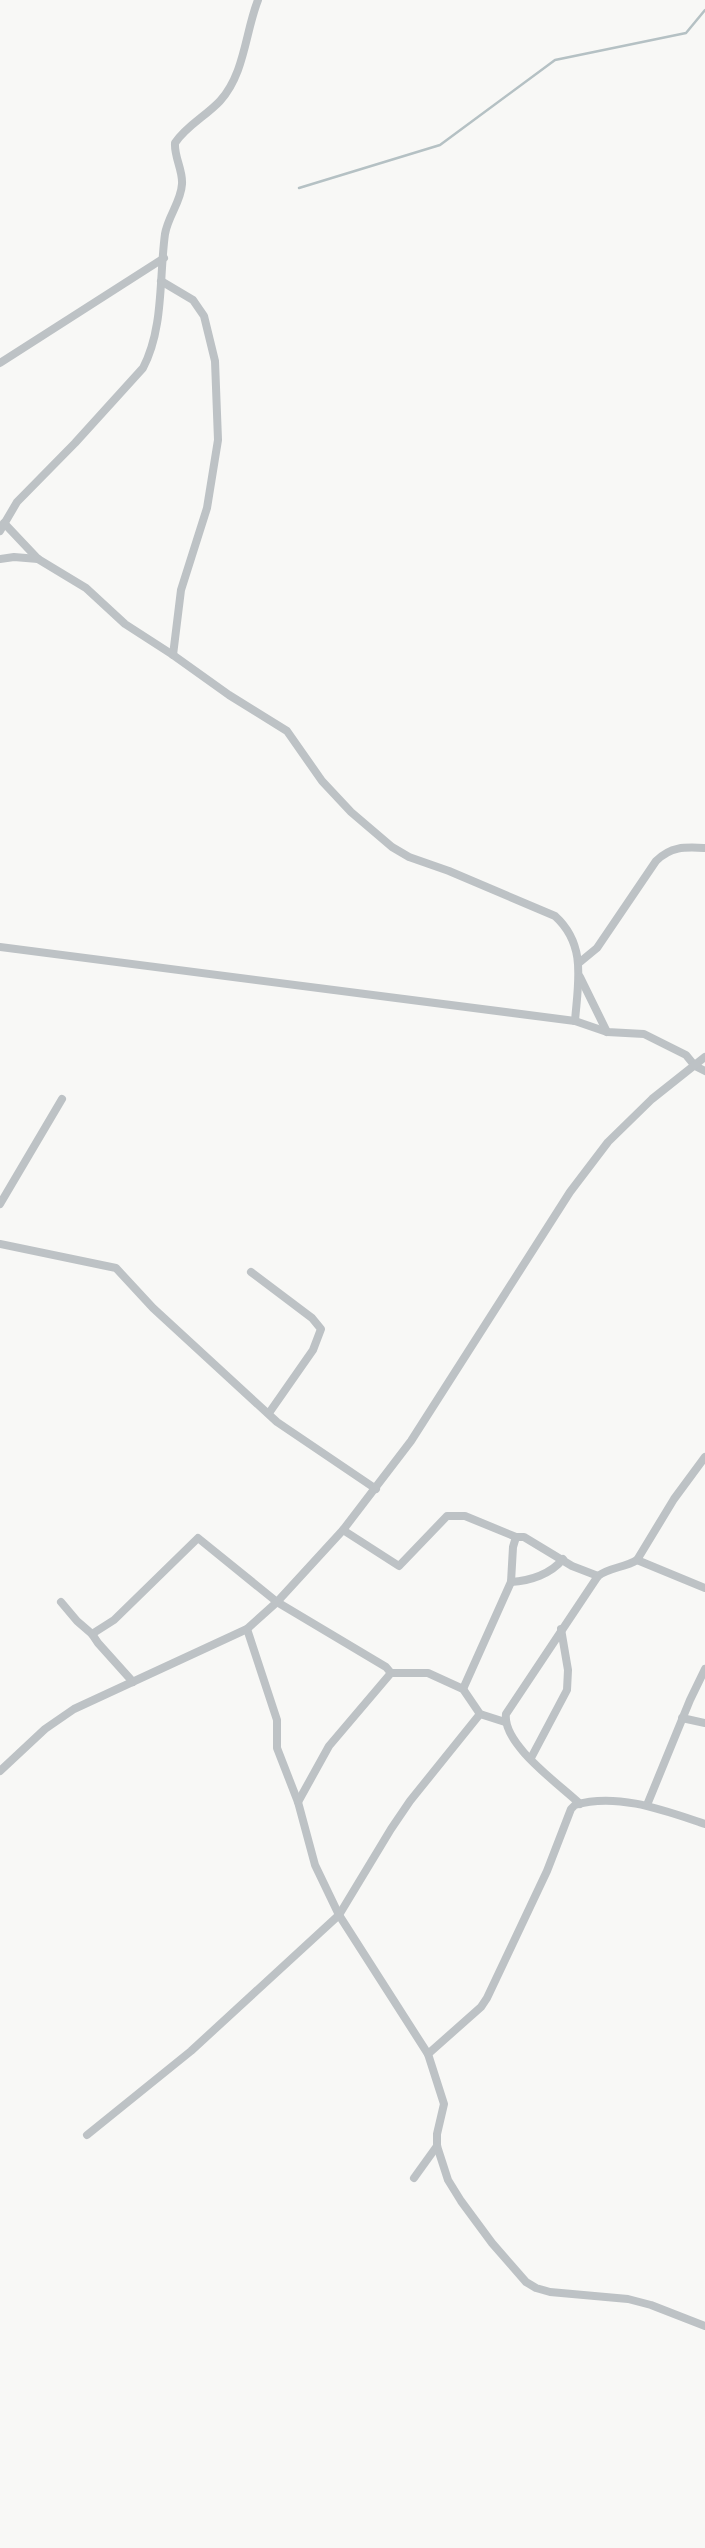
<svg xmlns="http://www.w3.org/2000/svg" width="705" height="2548" font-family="Barlow,sans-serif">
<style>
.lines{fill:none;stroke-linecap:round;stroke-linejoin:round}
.stream{stroke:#b5c1c4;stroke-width:2.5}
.street{stroke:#bdc2c5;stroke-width:8}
</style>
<rect width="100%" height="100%" fill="#f8f8f6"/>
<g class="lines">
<!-- stream -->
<polyline class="stream" points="299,188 440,145 555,60 686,33 705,10"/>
<!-- street -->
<g class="street">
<polyline points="161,281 193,300 204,316 215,361 218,440 207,508 181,590 173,655"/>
<polyline points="0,363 164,258"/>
<path d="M4 523 38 559 86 588 125 624 173 655 229 695 287 731 322 781 351 812 392 847 409 857 449 871 555 916C587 945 578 982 575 1021"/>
<path d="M0 531 17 502 75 443 143 368C164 328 159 278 165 234 168 216 181 202 182 184 183 170 174 157 175 143 186 126 206 116 220 101 245 73 245 33 258 0"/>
<polyline points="0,559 14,557 38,559"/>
<polyline points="0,947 575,1021 607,1032 644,1034 686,1055 695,1066 705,1071"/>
<path d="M580 962 597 948 656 861C671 846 685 847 705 848"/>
<polyline points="580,977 607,1032"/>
<polyline points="0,1204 62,1099"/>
<polyline points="0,1244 116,1268 153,1308 277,1422 376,1489"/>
<polyline points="251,1272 312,1318 321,1329 313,1350 269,1413"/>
<polyline points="343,1530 399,1566 447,1516 465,1516 516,1537 524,1537 572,1566 598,1576"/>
<polyline points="637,1560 705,1588"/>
<path d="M511 1582C530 1581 551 1574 563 1559"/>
<polyline points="61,1602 77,1621 92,1634 98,1643 133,1682"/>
<polyline points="247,1629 277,1720 277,1748 298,1802 315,1865 339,1915 428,2054 444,2104 437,2134 437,2146 448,2180 461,2201 492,2243 526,2282 536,2288 550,2292 628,2299 651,2305 705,2326"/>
<polyline points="92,1634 114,1620 198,1538 277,1602 386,1667 391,1673 428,1673 463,1689 480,1714 505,1722"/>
<polyline points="463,1689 511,1582 513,1547 516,1537"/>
<polyline points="682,1718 705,1723"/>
<polyline points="531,1758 567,1690 568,1670 561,1629"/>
<polyline points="0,1771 45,1729 74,1709 247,1629 277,1602 343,1530 411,1441 570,1192 608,1142 652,1099 705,1057"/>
<polyline points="298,1802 329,1746 391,1673"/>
<path d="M580 1804C559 1784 502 1744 506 1714L598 1576C610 1567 624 1568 637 1560L674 1499 705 1457"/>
<polyline points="647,1805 690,1700 705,1669"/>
<path d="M428 2054 481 2007 487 1998 547 1871 571 1809 575 1805C617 1792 666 1811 705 1824"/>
<polyline points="87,2135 191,2051 339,1915 391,1829 410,1801 480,1714"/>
<polyline points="414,2178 437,2146"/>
</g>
</g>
</svg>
